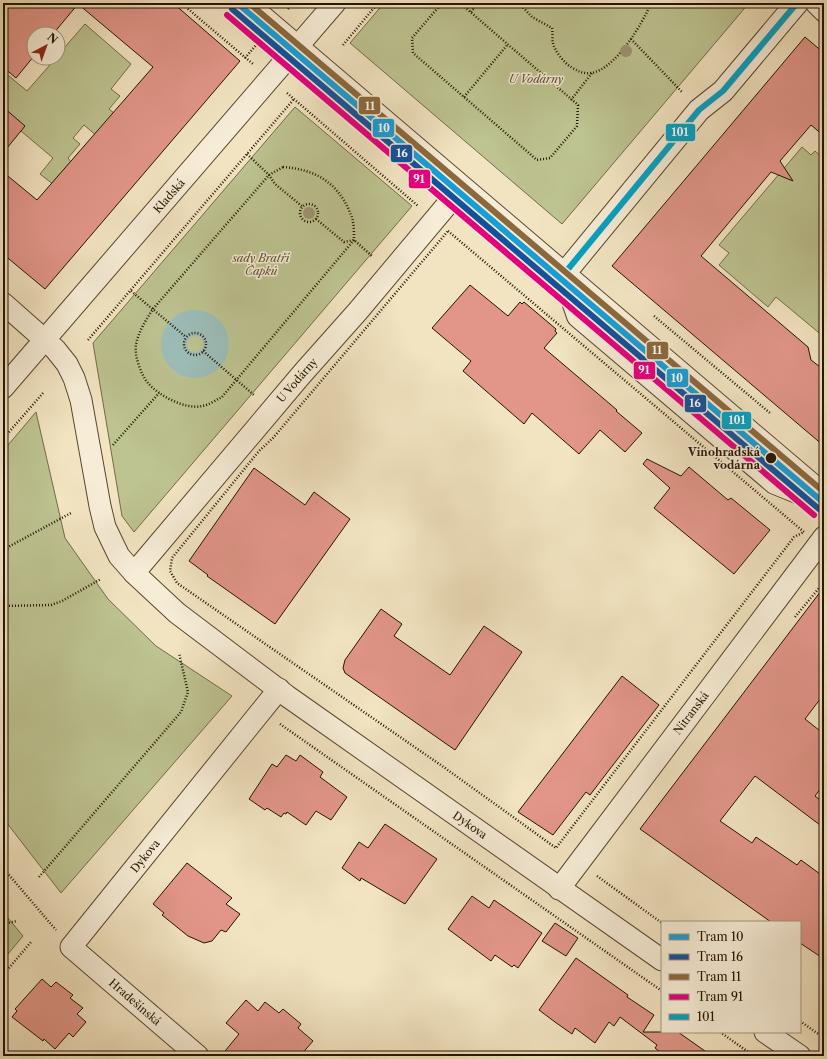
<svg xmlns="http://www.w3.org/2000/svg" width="827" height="1059" font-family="'Libre Caslon Text',serif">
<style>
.green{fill:#bdc391;stroke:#716b48}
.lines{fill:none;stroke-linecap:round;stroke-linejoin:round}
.canal{stroke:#9cbeb9;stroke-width:26}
.building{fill:#e29689;stroke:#251300}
.minor-casing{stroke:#584730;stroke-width:23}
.tertiary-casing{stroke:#584730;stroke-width:24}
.path{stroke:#251300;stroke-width:2.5;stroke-dasharray:1 2;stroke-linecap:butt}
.minor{stroke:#f7edd7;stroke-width:21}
.tertiary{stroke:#f7edd7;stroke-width:22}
.bus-1-casing{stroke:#f7edd7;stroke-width:9}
.bus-1{stroke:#02a2c4;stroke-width:6}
.tram-1-casing{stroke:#f7edd7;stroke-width:9}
.tram-2-casing{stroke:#f7edd7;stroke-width:9}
.tram-3-casing{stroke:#f7edd7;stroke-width:9}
.tram-4-casing{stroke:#f7edd7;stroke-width:9}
.tram-1{stroke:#179ed8;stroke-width:6}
.tram-2{stroke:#13519c;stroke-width:6}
.tram-3{stroke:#8c683c;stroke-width:6}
.tram-4{stroke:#e5007d;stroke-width:6}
.tree{fill:#9e9373}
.stop-dot{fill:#251300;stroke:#f7edd7;stroke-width:1.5}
.labels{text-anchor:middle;stroke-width:3;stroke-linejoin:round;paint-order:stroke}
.park-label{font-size:11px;font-style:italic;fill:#5a5133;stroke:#f7edd7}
.street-label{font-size:11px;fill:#251300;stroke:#f7edd7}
.stop-label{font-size:11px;font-weight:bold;fill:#251300;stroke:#f7edd7;text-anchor:end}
.line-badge{stroke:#f7edd7;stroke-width:1.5}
.badge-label{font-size:11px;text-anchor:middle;font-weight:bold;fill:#fff}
</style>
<rect width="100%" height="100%" fill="#f2e4c1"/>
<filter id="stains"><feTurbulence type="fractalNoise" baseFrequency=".005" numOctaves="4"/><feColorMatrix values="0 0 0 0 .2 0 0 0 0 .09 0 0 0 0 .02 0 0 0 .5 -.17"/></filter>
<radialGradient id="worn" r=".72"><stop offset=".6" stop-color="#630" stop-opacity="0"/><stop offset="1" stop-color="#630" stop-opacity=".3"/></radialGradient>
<!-- green -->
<g class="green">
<polygon points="384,3 749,3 562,224 350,43"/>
<polygon points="85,24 131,64 111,89 120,96 109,109 114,113 98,137 84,125 73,138 80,144 68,158 71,162 54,185 40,174 53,158 21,131 3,124 3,71 27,91 56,58 58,58 58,55"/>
<polygon points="295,107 412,206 134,532 122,516 93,343"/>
<polygon points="802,147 811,155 815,151 824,159 824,286 819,293 824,296 824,337 776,297 768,307 719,265 729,253 719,245"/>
<polygon points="36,412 65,538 108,599 156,646 232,696 61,893 3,818 3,451"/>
<polygon points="3,912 23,936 3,960"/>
</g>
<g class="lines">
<!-- canal -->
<circle class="canal" cx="195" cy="344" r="21"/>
</g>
<!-- building -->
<g class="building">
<polygon points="3,3 173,3 240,61 45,289 3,254 3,172 37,200 153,67 78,4 53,34 34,34 34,56 16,78 3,67"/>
<polygon points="805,37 824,53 824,136 811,125 780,161 793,181 771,172 701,256 808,347 811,360 824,370 824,446 612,266"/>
<polygon points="3,107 25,126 3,153"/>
<polygon points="470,285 508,316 520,302 522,304 524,302 556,329 555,331 557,333 544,348 617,410 616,411 642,433 625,452 600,430 579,454 532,413 524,424 463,371 471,361 432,328"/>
<polygon points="647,459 681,476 689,467 728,500 731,498 770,530 734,574 654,508 670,488 643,464"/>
<polygon points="254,468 305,505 314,492 350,519 275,624 207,576 208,575 189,561"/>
<polygon points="824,587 824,694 805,719 824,734 824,784 815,796 824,803 824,828 755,776 720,821 752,843 756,837 797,865 801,860 824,877 824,959 800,943 800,922 771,922 640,829"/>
<polygon points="381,609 402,624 394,636 450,675 484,626 522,652 455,750 345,673 343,668 345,660"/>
<polygon points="622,676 659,705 590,795 586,792 553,835 518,812"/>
<polygon points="286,755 296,761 300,755 323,772 320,777 347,797 331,820 316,811 306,825 287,812 286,814 284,813 281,817 267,808 265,810 249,799 272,764 277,767"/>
<polygon points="385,824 437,859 405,904 361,878 360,881 342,868 359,842 368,848"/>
<polygon points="187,863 232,898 226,904 240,914 226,932 221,930 212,941 204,943 188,936 162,915 164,913 153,904"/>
<polygon points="472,896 489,908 494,900 542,933 518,968 514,965 512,967 495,955 491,961 448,929"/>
<polygon points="555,923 578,938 566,956 542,941"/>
<polygon points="576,958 628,995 627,997 654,1015 643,1032 678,1032 712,1056 665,1056 655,1048 657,1045 620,1017 614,1026 609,1022 595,1043 575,1028 572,1034 555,1022 539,1010"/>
<polygon points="42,979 51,987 56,982 73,995 70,998 83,1008 77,1014 86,1022 73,1037 69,1033 55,1049 44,1039 43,1041 12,1017 17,1011 15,1009"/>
<polygon points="246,1000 258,1011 265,1002 279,1013 283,1009 301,1024 298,1028 313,1041 300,1056 221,1056 239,1034 226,1023"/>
</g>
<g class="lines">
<defs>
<g id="minor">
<polyline points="816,3 824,11"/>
<polyline points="3,303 55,349 67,364 74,378 81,400 100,506 105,527 119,556 134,573 177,613 287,696 662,960"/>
<polyline points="3,388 335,3"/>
<polyline points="134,573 302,374 358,311 462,187"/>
<polyline points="559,889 824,537"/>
<polyline points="765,1032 800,1056"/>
<polyline points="198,1056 71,947 279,689"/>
</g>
<g id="tertiary">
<polyline points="246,3 824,495"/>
<polyline points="564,274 699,110 723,91 797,3"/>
<polyline points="564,275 578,316 775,483 824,503"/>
</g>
</defs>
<!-- minor casing -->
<use href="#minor" class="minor-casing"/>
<!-- tertiary casing -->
<use href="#tertiary" class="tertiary-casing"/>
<!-- path -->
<g class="path">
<polyline points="181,3 253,64"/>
<polyline points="442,3 412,38 413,53 537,160 550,158 577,126 578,105 460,3"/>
<path d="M519 3 532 17 552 28C553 33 552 39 553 43 554 50 565 64 571 67 578 71 583 74 591 73 615 70 643 23 651 3"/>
<polyline points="288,9 293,3"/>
<polyline points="471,12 475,7 481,3"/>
<polyline points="631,39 682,92"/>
<polyline points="343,45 378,3"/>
<polyline points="245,58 257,44"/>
<polyline points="287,93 418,206"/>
<polyline points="464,97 508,44"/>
<polyline points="571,100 592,73"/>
<polyline points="247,154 269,175 275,184 303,207"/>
<path d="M283 167C313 169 336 181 349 210 350 214 353 218 353 222 354 228 354 234 354 240L222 397C216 400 209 405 202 406 185 410 158 395 148 383 141 375 134 355 136 345 138 332 146 320 153 309L269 175Z"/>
<circle cx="309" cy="213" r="9"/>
<polyline points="316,219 344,242 354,240 373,257"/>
<polygon points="448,231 804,532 794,537 556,848 445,768 177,583 170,571 172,558 259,451 273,438"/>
<polyline points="131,291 186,337"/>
<polyline points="654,316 770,413"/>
<circle cx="195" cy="344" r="11"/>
<polyline points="88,340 294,99"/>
<polyline points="203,351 254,395"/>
<polyline points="3,439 43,393"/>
<polyline points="113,445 159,393"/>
<polyline points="3,553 10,546 71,513"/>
<polyline points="3,606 51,605 62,601 101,579"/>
<polyline points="795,617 824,582"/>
<polyline points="280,724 662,991"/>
<polyline points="3,868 56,930"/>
<polyline points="597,876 662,923"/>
<polyline points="39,877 181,712 188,692 179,653"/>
<polyline points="3,924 17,921"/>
<polyline points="3,975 31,942"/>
<polyline points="800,1021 824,1038"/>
<polyline points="720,1032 754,1056"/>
</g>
<!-- minor -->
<use href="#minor" class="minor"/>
<!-- tertiary -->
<use href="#tertiary" class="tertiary"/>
<defs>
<polyline id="bus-1" points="797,3 723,91 699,110 564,274 824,495"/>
</defs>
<!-- bus-1 casing -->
<use href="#bus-1" class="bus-1-casing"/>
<!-- bus-1 -->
<use href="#bus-1" class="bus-1"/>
<defs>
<polyline id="tram-1" points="237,3 824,503"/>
<polyline id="tram-2" points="232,9 819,509"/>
<polyline id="tram-3" points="249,3 824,492"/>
<polyline id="tram-4" points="227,15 814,515"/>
</defs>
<!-- tram-1 casing -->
<use href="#tram-1" class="tram-1-casing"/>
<!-- tram-2 casing -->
<use href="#tram-2" class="tram-2-casing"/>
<!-- tram-3 casing -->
<use href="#tram-3" class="tram-3-casing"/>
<!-- tram-4 casing -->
<use href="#tram-4" class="tram-4-casing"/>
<!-- tram-1 -->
<use href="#tram-1" class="tram-1"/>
<!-- tram-2 -->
<use href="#tram-2" class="tram-2"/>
<!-- tram-3 -->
<use href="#tram-3" class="tram-3"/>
<!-- tram-4 -->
<use href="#tram-4" class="tram-4"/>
</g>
<!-- trees -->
<g class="tree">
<circle cx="626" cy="51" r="6"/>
<circle cx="309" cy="213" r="6"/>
</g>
<!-- markers -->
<circle class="stop-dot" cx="771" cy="458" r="6"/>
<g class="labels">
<!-- park labels -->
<g class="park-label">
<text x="536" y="83">U Vodárny</text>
<text x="261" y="262">sady Bratří<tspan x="261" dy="13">Čapků</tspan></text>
</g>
<!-- street labels -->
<g class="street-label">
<text transform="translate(169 196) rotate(-49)" y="4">Kladská</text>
<text transform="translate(297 380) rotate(-49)" y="4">U Vodárny</text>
<text transform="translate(691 713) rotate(-53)" y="4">Nitranská</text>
<text transform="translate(470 825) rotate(35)" y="4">Dykova</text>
<text transform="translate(145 856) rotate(-51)" y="4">Dykova</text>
<text transform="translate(135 1002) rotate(41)" y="4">Hradešínská</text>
</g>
<!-- stop labels -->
<g class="stop-label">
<text x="760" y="456">Vinohradská<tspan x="760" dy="13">vodárna</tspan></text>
</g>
</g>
<g class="line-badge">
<rect x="358" y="96" width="23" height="19" rx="4" fill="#8c683c"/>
<rect x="372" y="118" width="23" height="20" rx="4" fill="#179ed8"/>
<rect x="665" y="123" width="31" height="19" rx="4" fill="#02a2c4"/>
<rect x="390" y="144" width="23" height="19" rx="4" fill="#13519c"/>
<rect x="408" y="169" width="23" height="20" rx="4" fill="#e5007d"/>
<rect x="646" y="341" width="23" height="19" rx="4" fill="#8c683c"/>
<rect x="633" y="361" width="23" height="19" rx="4" fill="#e5007d"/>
<rect x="666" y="368" width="23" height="20" rx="4" fill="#179ed8"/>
<rect x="684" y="394" width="23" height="19" rx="4" fill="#13519c"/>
<rect x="721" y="411" width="31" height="19" rx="4" fill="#02a2c4"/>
</g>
<g class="badge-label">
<text x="370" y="110">11</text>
<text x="384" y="132">10</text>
<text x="680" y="136">101</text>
<text x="402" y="157">16</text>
<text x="419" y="183">91</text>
<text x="657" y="354">11</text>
<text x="644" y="374">91</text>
<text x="677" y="382">10</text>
<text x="695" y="407">16</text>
<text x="737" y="424">101</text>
</g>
<!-- margin -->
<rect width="827" height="1059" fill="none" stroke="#f2e4c1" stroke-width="16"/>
<rect x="4" y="4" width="819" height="1051" fill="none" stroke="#251300" stroke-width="2"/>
<rect x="8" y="8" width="811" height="1043" fill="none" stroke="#251300"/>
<!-- legend -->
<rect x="661" y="921" width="140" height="112" fill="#f7edd7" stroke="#a39681"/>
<rect x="669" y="934" width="20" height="6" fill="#179ed8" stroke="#a39681"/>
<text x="697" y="941" font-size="12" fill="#251300">Tram 10</text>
<rect x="669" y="954" width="20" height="6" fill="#13519c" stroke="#a39681"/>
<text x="697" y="961" font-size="12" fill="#251300">Tram 16</text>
<rect x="669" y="974" width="20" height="6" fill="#8c683c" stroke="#a39681"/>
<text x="697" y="981" font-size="12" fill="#251300">Tram 11</text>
<rect x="669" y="994" width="20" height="6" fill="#e5007d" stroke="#a39681"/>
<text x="697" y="1001" font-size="12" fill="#251300">Tram 91</text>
<rect x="669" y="1014" width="20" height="6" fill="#02a2c4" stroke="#a39681"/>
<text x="697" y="1021" font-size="12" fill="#251300">101</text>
<!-- north arrow -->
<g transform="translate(46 46) rotate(41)"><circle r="19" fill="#f7edd7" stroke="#a39681"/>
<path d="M0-3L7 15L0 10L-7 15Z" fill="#8f2418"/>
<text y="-6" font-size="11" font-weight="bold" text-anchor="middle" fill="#251300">N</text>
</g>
<rect width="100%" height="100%" filter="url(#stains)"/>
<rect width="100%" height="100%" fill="url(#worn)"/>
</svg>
